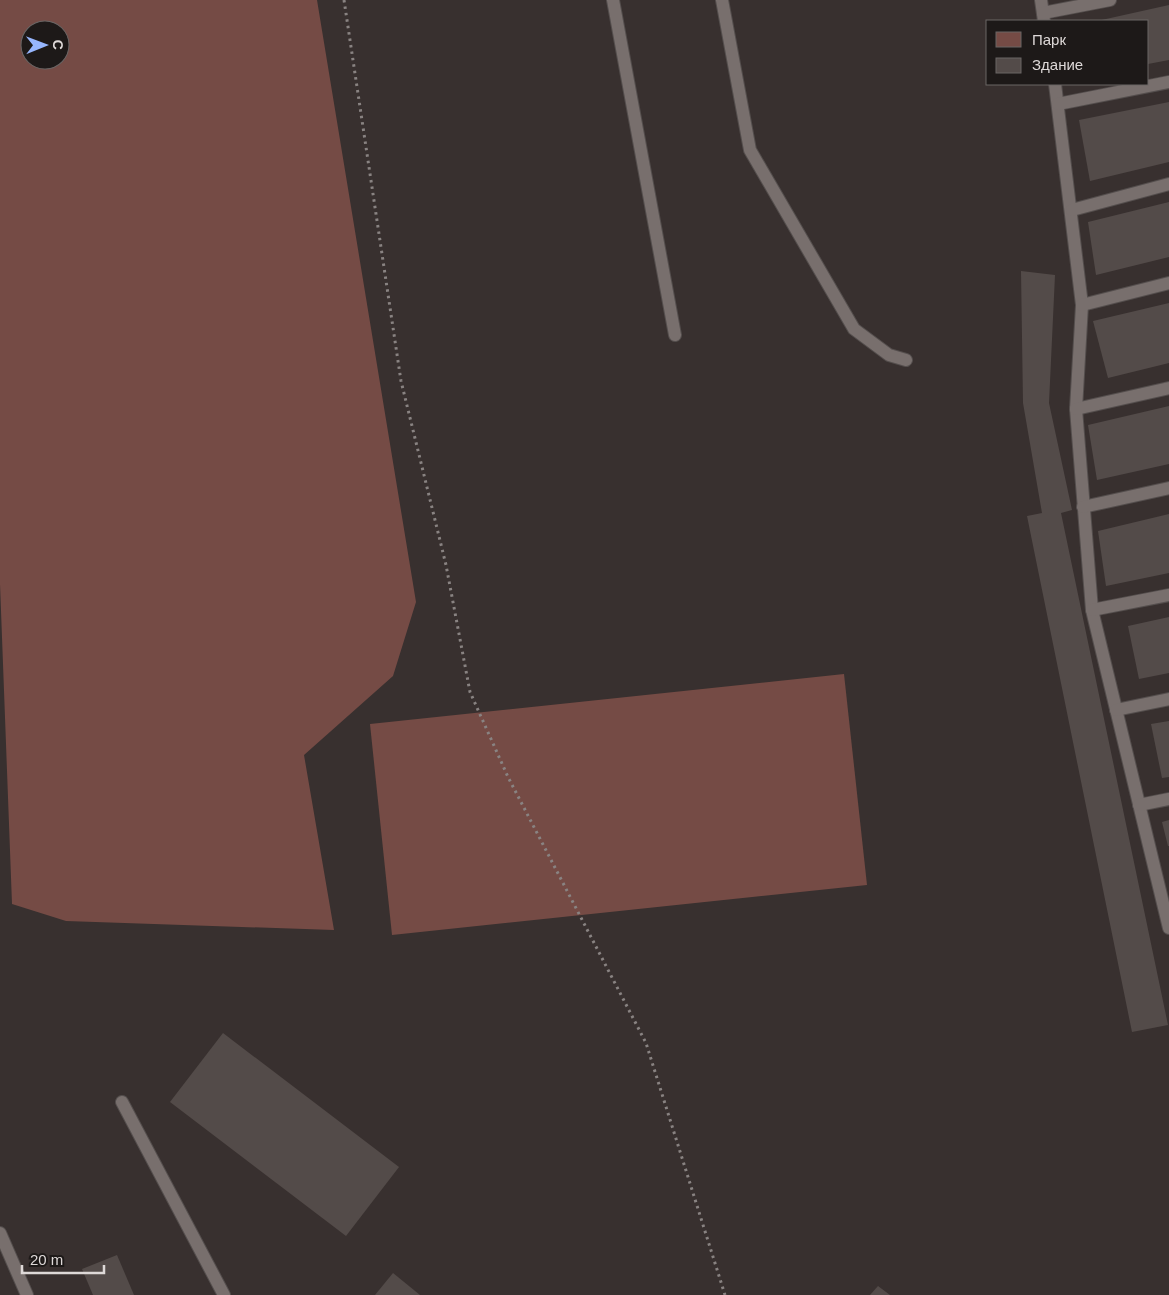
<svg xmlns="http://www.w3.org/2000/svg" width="1169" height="1295" font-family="Arial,sans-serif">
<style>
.green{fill:#754b45;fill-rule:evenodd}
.building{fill:#534b49}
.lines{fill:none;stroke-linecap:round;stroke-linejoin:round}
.service-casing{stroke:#544e4d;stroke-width:14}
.path{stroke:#898382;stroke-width:3;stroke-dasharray:2.5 4;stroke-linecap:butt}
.service{stroke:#786f6d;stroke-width:12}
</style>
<rect width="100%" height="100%" fill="#38302f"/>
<!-- green -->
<g class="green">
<path d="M0 0H317L416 602 393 676 304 755 334 930 66 921 12 904 0 584ZM30 30H60V60H30Z"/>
<polygon points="844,674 867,885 392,935 370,724"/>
</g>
<!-- building -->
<g class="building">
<polygon points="1169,5 1169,60 1148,64 1148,21 1097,21"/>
<polygon points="1169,102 1169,162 1090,181 1079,120"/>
<polygon points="1169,202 1169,257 1096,275 1088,222"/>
<polygon points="1021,271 1055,275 1049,403 1072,510 1061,513 1168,1025 1132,1032 1027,516 1042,513 1023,403"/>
<polygon points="1169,303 1169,363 1108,378 1093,321"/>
<polygon points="1169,406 1169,464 1097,480 1088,425"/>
<polygon points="1169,514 1169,573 1106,586 1098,531"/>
<polygon points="1169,617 1169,673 1139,679 1128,626"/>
<polygon points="1169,721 1169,777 1162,778 1151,724"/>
<polygon points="1169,820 1169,846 1168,846 1162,822"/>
<polygon points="223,1033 399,1167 346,1236 170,1102"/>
<polygon points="117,1255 134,1295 93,1295 82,1269"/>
<polygon points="393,1273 420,1295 375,1295"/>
<polygon points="878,1286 890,1295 870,1295"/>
</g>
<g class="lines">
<defs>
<g id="service">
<polyline points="613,0 675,335"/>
<polyline points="722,0 750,150 854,329 889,355 906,360"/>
<polyline points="1041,0 1044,21"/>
<polyline points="1043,13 1110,0"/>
<polyline points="1055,84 1082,305 1076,409 1092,610 1169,928"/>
<polyline points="1058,104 1169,82"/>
<polyline points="1072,210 1169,184"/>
<polyline points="1082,305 1169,283"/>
<polyline points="1076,409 1169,388"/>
<polyline points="1083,507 1169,488"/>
<polyline points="1092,610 1169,595"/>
<polyline points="1116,710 1169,699"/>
<polyline points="1139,805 1169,799"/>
<polyline points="122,1102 224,1295"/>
<polyline points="0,1233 27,1295"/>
</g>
</defs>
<!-- service casing -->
<use href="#service" class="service-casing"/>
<!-- path -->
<polyline class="path" points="344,0 401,381 446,565 470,692 508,777 646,1043 725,1295"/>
<!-- service -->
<use href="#service" class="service"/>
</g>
<!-- legend -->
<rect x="986" y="20" width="162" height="65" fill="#1d1918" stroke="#6a6665"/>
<rect x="996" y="32" width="25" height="15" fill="#754b45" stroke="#6a6665"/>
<text x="1032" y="45" font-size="15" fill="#ded9d8">Парк</text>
<rect x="996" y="58" width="25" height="15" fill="#534b49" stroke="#6a6665"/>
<text x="1032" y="70" font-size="15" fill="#ded9d8">Здание</text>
<!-- north arrow -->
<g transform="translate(45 45) rotate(89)"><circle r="24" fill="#1d1918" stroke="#6a6665"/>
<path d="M0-4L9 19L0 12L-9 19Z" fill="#97b6fd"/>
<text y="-8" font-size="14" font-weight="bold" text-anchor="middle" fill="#ded9d8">С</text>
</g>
<!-- scale -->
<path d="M22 1265v8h82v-8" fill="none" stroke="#ded9d8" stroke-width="2.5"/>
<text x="30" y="1265" font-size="15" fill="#ded9d8" stroke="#1d1918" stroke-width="4" paint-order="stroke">20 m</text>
</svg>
